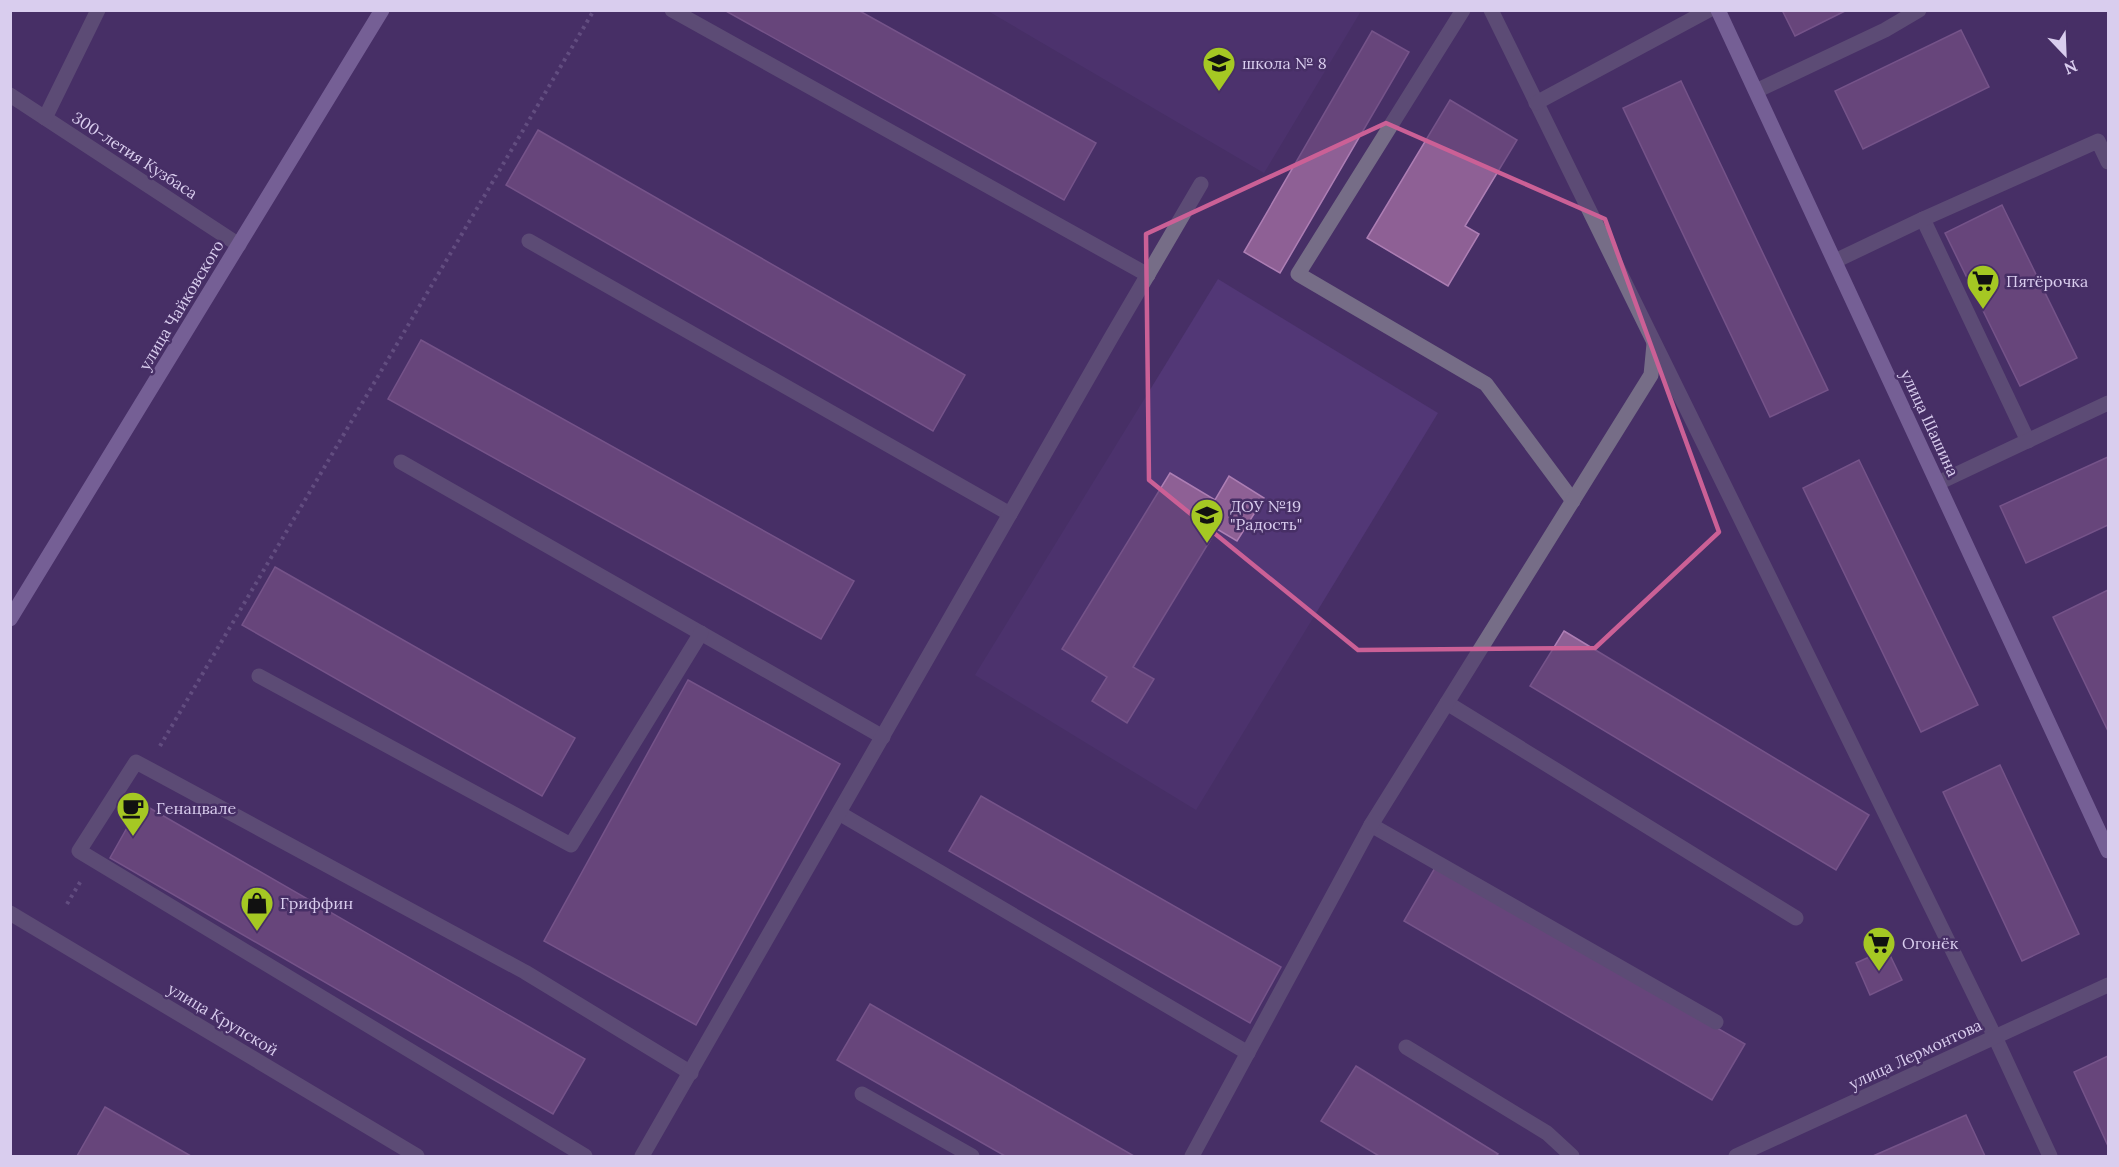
<svg xmlns="http://www.w3.org/2000/svg" width="2119" height="1167" font-family="Lora,serif">
<style>
.built{fill:#523776}
.building{fill:#8e6095;stroke:#ad7eb4;stroke-width:1.5}
.lines{fill:none;stroke-linecap:round;stroke-linejoin:round}
.path{stroke:#84719f;stroke-width:4;stroke-dasharray:3 4.5;stroke-linecap:butt}
.minor{stroke:#766d87;stroke-width:15}
.major{stroke:#ae99cf;stroke-width:15}
.marked{fill:none;stroke:#cb6096;stroke-width:4.5;stroke-linejoin:round}
.labels{text-anchor:middle;stroke-width:5;stroke-linejoin:round;paint-order:stroke}
.poi-label{font-size:16px;fill:#d9cdee;stroke:#472f66;text-anchor:start}
.street-label{font-size:16px;fill:#d9cdee;stroke:#472f66}
</style>
<rect width="100%" height="100%" fill="#472f66"/>
<!-- built -->
<g class="built">
<polygon points="988,11 1361,11 1264,173"/>
<polygon points="1218,279 1438,413 1196,810 975,675"/>
</g>
<!-- building -->
<g class="building">
<polygon points="724,10 858,10 1096,143 1064,200"/>
<polygon points="1782,10 1847,10 1795,36"/>
<polygon points="1961,30 1989,87 1863,149 1835,91"/>
<polygon points="1372,31 1409,52 1280,273 1244,252"/>
<polygon points="1681,81 1828,390 1770,417 1623,108"/>
<polygon points="1450,100 1517,140 1465,226 1479,234 1448,286 1367,238"/>
<polygon points="538,130 965,375 933,431 506,185"/>
<polygon points="2002,205 2077,358 2020,386 1945,233"/>
<polygon points="421,340 854,581 821,639 388,399"/>
<polygon points="2108,457 2108,525 2026,563 2000,506"/>
<polygon points="1859,460 1978,705 1921,732 1803,488"/>
<polygon points="1170,473 1215,500 1229,476 1264,498 1237,541 1217,529 1133,667 1154,679 1127,723 1092,701 1107,677 1062,649"/>
<polygon points="275,567 575,738 542,796 242,625"/>
<polygon points="2108,590 2108,731 2053,617"/>
<polygon points="1564,631 1869,815 1836,870 1530,686"/>
<polygon points="688,680 840,764 696,1025 544,941"/>
<polygon points="2000,765 2079,934 2022,961 1943,792"/>
<polygon points="981,796 1281,967 1250,1023 949,851"/>
<polygon points="141,803 585,1059 553,1114 110,858"/>
<polygon points="1436,866 1745,1044 1712,1100 1404,921"/>
<polygon points="1887,949 1902,980 1870,995 1856,963"/>
<polygon points="870,1004 1134,1156 1005,1156 837,1060"/>
<polygon points="2108,1056 2108,1146 2074,1072"/>
<polygon points="1356,1066 1498,1154 1496,1156 1379,1156 1321,1121"/>
<polygon points="105,1107 191,1156 77,1156"/>
<polygon points="1966,1115 1985,1156 1873,1156"/>
</g>
<g class="lines">
<!-- path -->
<g class="path">
<polyline points="160,746 594,10"/>
<polyline points="67,904 82,879"/>
</g>
<!-- minor -->
<g class="minor">
<polyline points="672,10 1148,275"/>
<polyline points="1463,10 1298,274 1486,384 1573,501"/>
<polyline points="1491,10 1995,1037 2050,1156"/>
<polyline points="1756,91 1885,30 1919,10"/>
<polyline points="10,95 239,245"/>
<polyline points="1536,103 1709,10"/>
<polyline points="45,118 98,10"/>
<polyline points="1923,219 2028,441"/>
<polyline points="529,241 1010,514"/>
<polyline points="1835,261 1923,219 2098,141 2108,162"/>
<polyline points="401,462 883,737"/>
<polyline points="1938,483 2108,403"/>
<polyline points="259,676 571,845 701,633"/>
<polyline points="1447,703 1796,918"/>
<polyline points="839,813 1248,1053"/>
<polyline points="1371,825 1716,1022"/>
<polyline points="10,913 417,1156"/>
<polyline points="1406,1047 1547,1133 1572,1156"/>
<polyline points="862,1094 972,1156"/>
<polyline points="585,1156 79,851 136,762 525,972 691,1073"/>
<polyline points="642,1156 1112,336 1201,184"/>
<polyline points="1192,1156 1371,825 1651,375 1654,344"/>
<polyline points="1736,1156 2108,985"/>
</g>
<!-- major -->
<g class="major">
<polyline points="1718,10 2108,851"/>
<polyline points="10,619 382,10"/>
</g>
</g>
<!-- marked area -->
<path d="M0 0H2119V1167H0ZM1386 123 1605 219 1719 532 1595 648 1358 650 1149 480 1146 234Z" fill="#472f66" fill-opacity=".55" fill-rule="evenodd"/>
<path class="marked" d="M1386 123 1605 219 1719 532 1595 648 1358 650 1149 480 1146 234Z"/>
<!-- icons -->
<defs>
<symbol id="school-pin" viewBox="-11 -11 22 30"><path d="M0 17L-7.5 6A9.5 9.5 0 1 1 7.5 6Z" fill="#a5c823" stroke="#472f66"/><path d="M0-5L7-2L0 1L-7-2ZM-4 1L0 2.5L4 1V4Q0 6-4 4Z" fill="#111"/></symbol>
<symbol id="supermarket-pin" viewBox="-11 -11 22 30"><path d="M0 17L-7.5 6A9.5 9.5 0 1 1 7.5 6Z" fill="#a5c823" stroke="#472f66"/><path d="M-6-5.5h2.5l.6 2H6L4.5 2H-2.5L-4.4-4H-6ZM-1.5 3.2a1.3 1.3 0 1 0 .1 0ZM3 3.2a1.3 1.3 0 1 0 .1 0Z" fill="#111"/></symbol>
<symbol id="cafe-pin" viewBox="-11 -11 22 30"><path d="M0 17L-7.5 6A9.5 9.5 0 1 1 7.5 6Z" fill="#a5c823" stroke="#472f66"/><path d="M-5.5-4.5H6V0H3Q3 3.5 0 3.5H-2.5Q-5.5 3.5-5.5 0ZM3-3.2v2h1.7v-2ZM-6 4.5H4V6H-6Z" fill="#111"/></symbol>
<symbol id="shop-pin" viewBox="-11 -11 22 30"><path d="M0 17L-7.5 6A9.5 9.5 0 1 1 7.5 6Z" fill="#a5c823" stroke="#472f66"/><path d="M-5-2.5h2.3a2.7 3.5 0 0 1 5.4 0H5L5.5 6h-11ZM-1.5-2.5h3a1.5 2.3 0 0 0-3 0Z" fill="#111"/></symbol>
</defs>
<g fill-rule="evenodd">
<use href="#school-pin" x="1200" y="44" width="38" height="52"/>
<use href="#supermarket-pin" x="1964" y="262" width="38" height="52"/>
<use href="#school-pin" x="1188" y="496" width="38" height="52"/>
<use href="#cafe-pin" x="114" y="789" width="38" height="52"/>
<use href="#shop-pin" x="238" y="884" width="38" height="52"/>
<use href="#supermarket-pin" x="1860" y="924" width="38" height="52"/>
</g>
<g class="labels">
<!-- poi labels -->
<g class="poi-label">
<text x="1242" y="69">школа № 8</text>
<text x="2006" y="287">Пятёрочка</text>
<text x="1230" y="512">ДОУ №19<tspan x="1230" dy="18">"Радость"</tspan></text>
<text x="156" y="814">Генацвале</text>
<text x="280" y="909">Гриффин</text>
<text x="1902" y="949">Огонёк</text>
</g>
<!-- street labels -->
<g class="street-label">
<text transform="translate(135 155) rotate(33)" y="6">300-летия Кузбаса</text>
<text transform="translate(181 305) rotate(-59)" y="6">улица Чайковского</text>
<text transform="translate(1930 423) rotate(65)" y="6">улица Шашина</text>
<text transform="translate(223 1019) rotate(31)" y="6">улица Крупской</text>
<text transform="translate(1915 1054) rotate(-25)" y="6">улица Лермонтова</text>
</g>
</g>
<!-- border -->
<rect width="2119" height="1167" fill="none" stroke="#d9cdee" stroke-width="24"/>
<!-- north arrow -->
<g transform="translate(2065 54) rotate(157)" stroke="#472f66" stroke-width="4.5" paint-order="stroke">
<path d="M0-4.5L10 22L0 15L-10 22Z" fill="#d9cdee"/>
<text y="-9" font-size="16" font-weight="bold" text-anchor="middle" fill="#d9cdee">N</text>
</g>
</svg>
